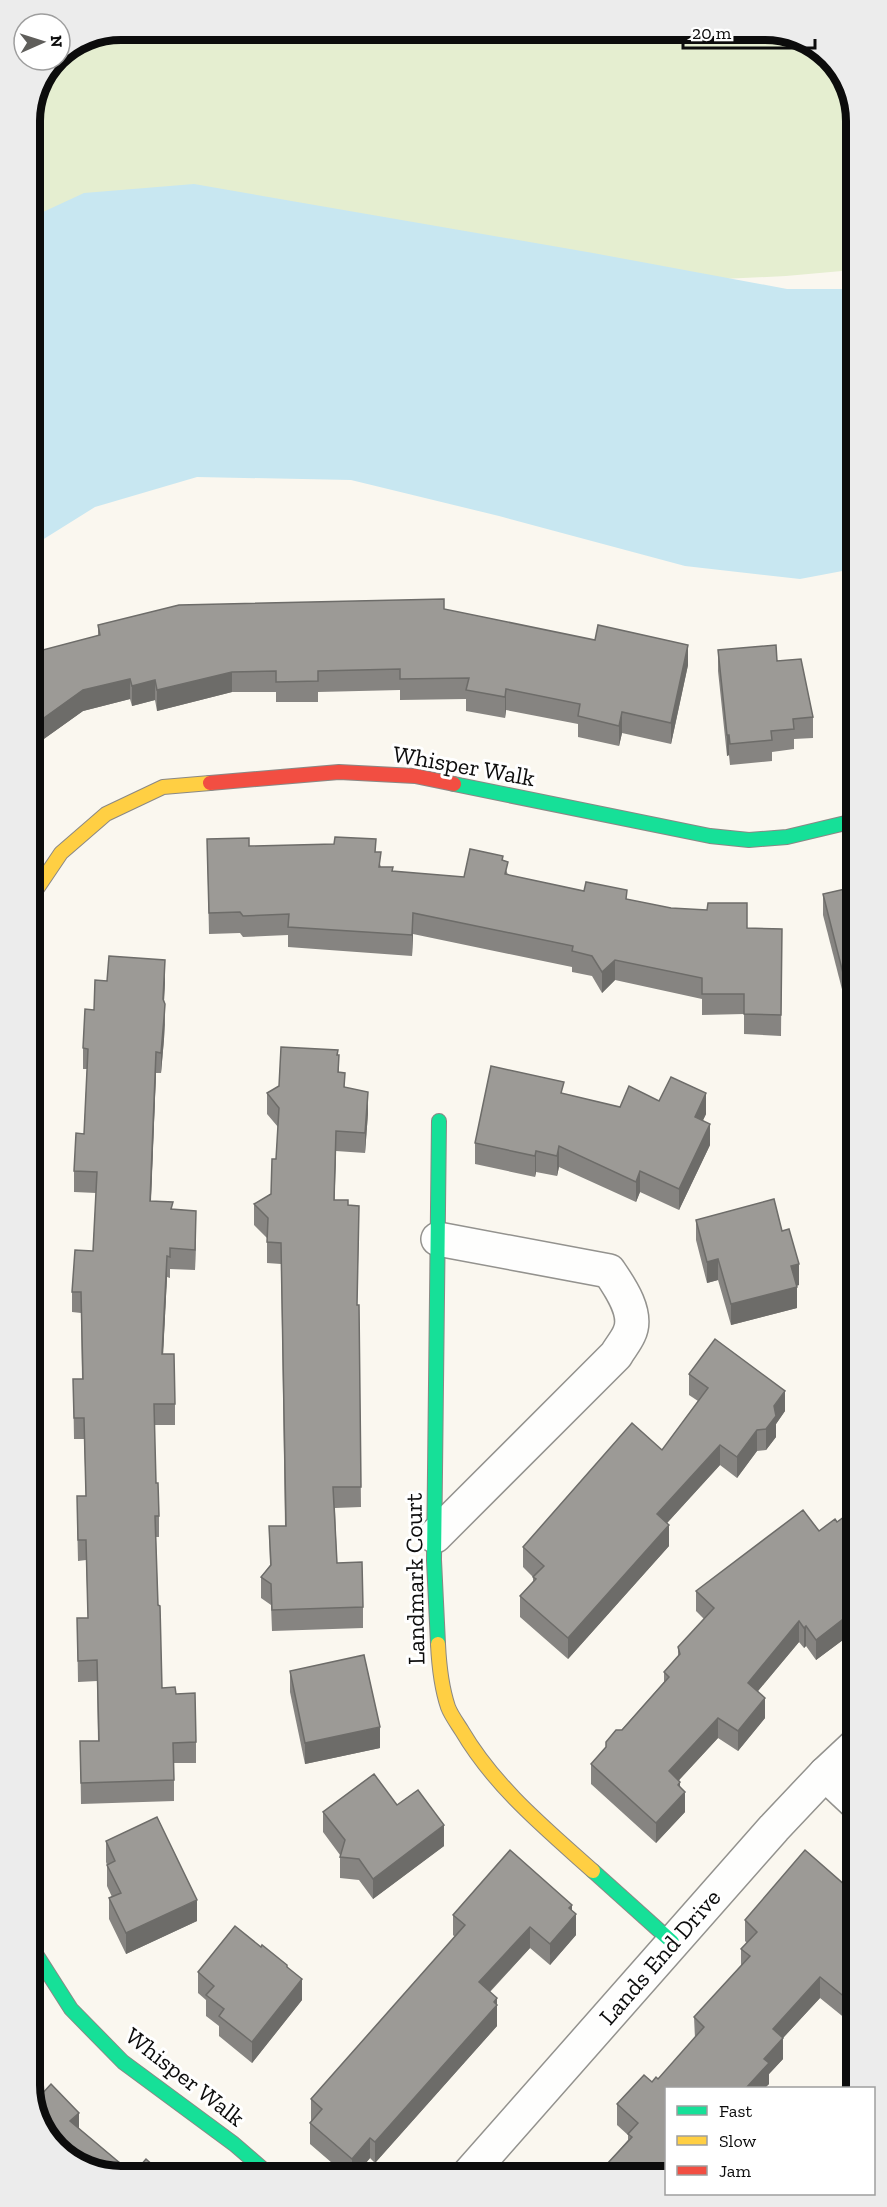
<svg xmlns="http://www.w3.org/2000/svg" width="887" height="2207" font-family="'Zilla Slab',serif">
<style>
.green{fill:#e5eed0}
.water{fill:#c8e7f1}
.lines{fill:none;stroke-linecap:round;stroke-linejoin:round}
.street-casing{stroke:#93928e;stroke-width:36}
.fast-casing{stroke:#8a8885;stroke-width:16}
.slow-casing{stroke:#8a8885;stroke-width:16}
.jam-casing{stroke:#8a8885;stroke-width:16}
.street{stroke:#fefefd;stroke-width:33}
.fast{stroke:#16e098;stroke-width:14}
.slow{stroke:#ffcf43;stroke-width:14}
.jam{stroke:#f24e42;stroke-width:14}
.wall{fill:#868481}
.shaded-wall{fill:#6d6c69}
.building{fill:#9c9a96;stroke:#6d6c69;stroke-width:1.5}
.labels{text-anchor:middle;stroke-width:6;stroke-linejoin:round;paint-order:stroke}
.street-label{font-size:24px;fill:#0c0c0c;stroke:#fff}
.rim{fill:none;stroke:#0c0c0c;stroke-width:8}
</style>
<rect width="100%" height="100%" fill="#faf7ef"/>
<!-- green -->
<polygon class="green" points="121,30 772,30 822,49 852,92 853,270 786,276 31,312 30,115 55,60 60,60 60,55"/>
<!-- water -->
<polygon class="water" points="194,184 593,253 787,289 853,289 853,569 800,579 685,566 499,516 351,480 197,477 95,507 31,547 30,218 84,193"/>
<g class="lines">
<defs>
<g id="street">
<path d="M435 1536 616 1355C620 1348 626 1341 629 1334 639 1314 620 1287 609 1271L438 1239"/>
<polyline points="825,1774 856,1803"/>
<polyline points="469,2174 774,1828 825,1774 856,1745"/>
</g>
<g id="fast">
<polyline points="454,784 710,836 749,840 787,837 854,821"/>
<polyline points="438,1644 434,1560 439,1121"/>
<polyline points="593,1871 672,1942"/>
<polyline points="34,1951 71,2009 123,2062 234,2144 271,2176"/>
</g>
<g id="slow">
<polyline points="32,896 61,853 106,814 163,787 210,783"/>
<path d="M438 1644C439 1665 441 1686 448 1707 451 1715 457 1723 462 1731 495 1787 545 1828 593 1871"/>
</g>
<polyline id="jam" points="210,783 339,772 415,776 454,784"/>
</defs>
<!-- street casing -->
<use href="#street" class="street-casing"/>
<!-- fast casing -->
<use href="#fast" class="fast-casing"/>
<!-- slow casing -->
<use href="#slow" class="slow-casing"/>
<!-- jam casing -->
<use href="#jam" class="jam-casing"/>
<!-- street -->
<use href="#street" class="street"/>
<!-- fast -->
<use href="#fast" class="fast"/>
<!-- slow -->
<use href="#slow" class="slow"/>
<!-- jam -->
<use href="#jam" class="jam"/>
</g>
<!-- wall -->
<g class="wall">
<polygon points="444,609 688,665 671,744 622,733 619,746 578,737 578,724 506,710 505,718 466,711 466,699 400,700 400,690 318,692 318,702 276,702 276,692 232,692 157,711 155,700 132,706 130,699 83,711 41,741 35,733 32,735 43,650 98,636 98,625"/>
<polygon points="718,650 777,661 813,717 813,738 794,739 794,749 772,752 772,761 730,765 729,755 727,756 718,671"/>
<polygon points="207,839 249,846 376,852 381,867 393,872 464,877 503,861 508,875 584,891 627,899 747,928 782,929 781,1036 744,1034 744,1014 702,1015 702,999 615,980 602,993 592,976 572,972 572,967 413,934 412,956 288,947 288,935 243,937 240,933 209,934"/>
<polygon points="854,887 846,1005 823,915 823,894"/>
<polygon points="165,980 164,1002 165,1025 164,1039 161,1073 156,1073 151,1201 173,1209 196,1231 195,1270 170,1269 170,1278 167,1277 163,1354 175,1404 175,1425 154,1425 156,1483 159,1516 159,1537 156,1537 158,1605 162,1688 176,1694 196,1742 196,1763 174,1763 174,1801 81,1804 80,1741 98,1741 97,1681 78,1682 77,1618 88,1618 86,1560 78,1561 77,1517 86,1496 84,1439 74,1439 73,1379 82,1379 81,1313 72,1312 72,1292 93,1251 96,1193 74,1192 74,1171 84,1134 87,1069 83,1069 83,1048 94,1010 107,981"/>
<polygon points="852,1053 855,1053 855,1083 852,1074"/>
<polygon points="338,1055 339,1072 345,1087 368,1113 365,1153 336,1151 334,1200 348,1205 359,1226 357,1305 359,1305 361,1507 335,1508 337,1563 363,1607 363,1628 272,1631 271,1605 261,1598 261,1577 270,1565 269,1526 285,1526 281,1264 267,1263 267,1238 254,1225 254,1204 271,1194 276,1159 278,1127 267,1114 267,1093"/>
<polygon points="564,1094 620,1107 659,1101 706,1114 703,1120 710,1145 679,1210 640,1192 636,1202 559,1167 557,1176 536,1172 535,1177 475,1164 475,1143"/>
<polygon points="696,1220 782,1231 799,1285 796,1286 797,1308 731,1325 718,1280 707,1283 696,1240"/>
<polygon points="689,1374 785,1411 776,1424 776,1437 766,1450 757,1451 737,1478 720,1465 667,1523 669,1546 568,1659 520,1617 520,1596 533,1581 533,1577 523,1567 523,1547 662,1450 698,1401 689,1395"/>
<polygon points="856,1508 856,1616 851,1620 851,1634 816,1660 806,1646 804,1648 799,1642 758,1691 765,1718 738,1751 718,1738 679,1780 685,1812 656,1843 591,1784 591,1764 664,1682 664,1672 678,1656 678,1647 704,1619 696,1611 696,1591 837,1522"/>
<polygon points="290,1671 380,1748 305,1764 290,1692"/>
<polygon points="397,1805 444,1846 373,1899 359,1880 340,1878 340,1855 323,1832 323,1812"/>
<polygon points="106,1841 197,1921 126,1954 109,1919 109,1898 112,1897 107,1886 107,1865 106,1862"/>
<polygon points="845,1885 857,1890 857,2028 820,1998 783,2038 783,2059 769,2074 769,2084 666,2173 607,2174 607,2164 628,2140 628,2135 617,2125 617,2104 658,2079 695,2038 694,2017 741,1966 741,1949 747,1943 745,1941 745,1920"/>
<polygon points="572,1911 576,1935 550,1965 530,1948 490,1992 497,1998 497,2026 375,2163 370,2158 356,2175 346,2175 310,2144 310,2123 311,2121 311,2099 455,1937 453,1935 453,1915"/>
<polygon points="287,1967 302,2000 252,2063 219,2036 219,2026 206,2016 206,2000 198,1993 198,1972"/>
</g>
<!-- shaded-wall -->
<g class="shaded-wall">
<polygon points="688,645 688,665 671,744 671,723"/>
<polygon points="232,672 232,692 157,711 157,690"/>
<polygon points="130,679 130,699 83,711 41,741 41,720 83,690"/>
<polygon points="155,680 155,700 132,706 132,686"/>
<polygon points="506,689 506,710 505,718 505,697"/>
<polygon points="35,712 35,733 32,735 32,714"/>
<polygon points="622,712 622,733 619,746 619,726"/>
<polygon points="727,735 729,735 729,755 727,756"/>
<polygon points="413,913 413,934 412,956 412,935"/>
<polygon points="165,960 165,980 163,1020 163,999"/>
<polygon points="615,960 615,980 602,993 602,972"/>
<polygon points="854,982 854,1003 846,1005 846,985"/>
<polygon points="165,1004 164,1039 161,1073 161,1053"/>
<polygon points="156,1052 156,1073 150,1221 150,1201"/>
<polygon points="368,1092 368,1113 365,1153 365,1133"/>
<polygon points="706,1093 706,1114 695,1137 695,1117"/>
<polygon points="710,1124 710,1145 679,1210 679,1189"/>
<polygon points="336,1131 336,1151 334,1221 334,1200"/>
<polygon points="559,1146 559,1167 557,1176 557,1156"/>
<polygon points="536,1151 536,1172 535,1177 535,1156"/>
<polygon points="640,1171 640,1192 636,1202 636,1182"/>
<polygon points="196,1211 196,1231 195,1270 195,1250"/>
<polygon points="167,1256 167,1277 162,1375 162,1354"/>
<polygon points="718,1259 718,1280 707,1283 707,1262"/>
<polygon points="799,1264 799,1285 791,1287 791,1266"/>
<polygon points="797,1287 797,1308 731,1325 731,1304"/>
<polygon points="785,1391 785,1411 776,1424 776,1437 766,1450 766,1429 774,1406"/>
<polygon points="757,1430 757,1451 737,1478 737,1457"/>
<polygon points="720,1445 720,1465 657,1534 657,1514"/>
<polygon points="669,1525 669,1546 568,1659 568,1638"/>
<polygon points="856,1596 856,1616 851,1620 851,1634 816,1660 816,1640 844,1604"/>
<polygon points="799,1621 799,1642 748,1703 748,1683"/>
<polygon points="806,1626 806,1646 804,1648 804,1628"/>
<polygon points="765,1698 765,1718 738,1751 738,1731"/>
<polygon points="718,1718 718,1738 669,1791 669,1771"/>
<polygon points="380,1727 380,1748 305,1764 305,1743"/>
<polygon points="680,1782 680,1796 685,1792 685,1812 656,1843 656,1823 678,1785"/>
<polygon points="444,1825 444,1846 373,1899 373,1879"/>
<polygon points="197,1900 197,1921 126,1954 126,1933"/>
<polygon points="572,1905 572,1919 576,1914 576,1935 550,1965 550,1944 569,1908"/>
<polygon points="530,1927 530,1948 479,2003 479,1982"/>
<polygon points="820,1977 820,1998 783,2038 783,2059 769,2074 769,2084 765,2088 746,2088 764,2059 773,2029"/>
<polygon points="302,1979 302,2000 252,2063 252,2042"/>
<polygon points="497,1998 497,2026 375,2163 375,2142"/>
<polygon points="79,2113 79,2133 70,2121"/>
<polygon points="370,2138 370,2158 356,2175 352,2175 352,2159"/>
</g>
<!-- building -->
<g class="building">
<polygon points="444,599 444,609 595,640 598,625 688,645 671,723 622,712 619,726 578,716 580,704 506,689 505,697 466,690 469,678 400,679 400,669 318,671 318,681 276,682 276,671 232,672 157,690 155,680 132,686 130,679 83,690 41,720 35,712 32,714 31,635 43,650 100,635 98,625 179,605"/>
<polygon points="776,645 777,661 801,659 813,717 793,719 794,729 771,731 772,740 730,744 729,735 727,735 718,650"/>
<polygon points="335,837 376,839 375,852 381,852 379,867 393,867 392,871 464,877 470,849 503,856 502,860 508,862 505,874 584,891 586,882 627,890 626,899 671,908 707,910 708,903 747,903 747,928 782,929 781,1015 744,1014 744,994 702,994 702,978 615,960 602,972 592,956 572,951 573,946 413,913 412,935 288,927 289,914 243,916 240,912 209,913 207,839 249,838 249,846 334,844"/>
<polygon points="854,887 854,982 846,985 823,894"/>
<polygon points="109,956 165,960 163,999 165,1004 164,1018 161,1053 156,1052 150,1201 173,1202 171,1209 196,1211 195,1250 170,1248 170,1257 167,1256 162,1354 174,1354 175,1404 154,1404 156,1483 158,1483 159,1516 155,1516 158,1605 160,1606 162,1688 175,1687 176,1694 195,1693 196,1742 173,1743 174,1780 81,1783 80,1741 99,1741 97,1660 78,1661 77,1618 88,1618 86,1540 78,1540 77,1496 86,1496 84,1418 74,1418 73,1379 83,1379 81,1292 72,1292 75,1250 93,1251 97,1172 74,1171 76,1133 84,1134 88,1049 83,1048 85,1009 94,1010 95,980 107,981"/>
<polygon points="281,1047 338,1050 337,1055 339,1055 338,1072 345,1073 344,1087 368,1092 365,1133 336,1131 334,1200 348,1200 348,1205 359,1206 357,1305 359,1305 361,1487 333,1487 337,1563 362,1562 363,1607 272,1610 271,1584 261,1577 271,1565 269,1526 286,1526 281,1243 267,1242 268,1218 254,1204 271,1194 272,1159 276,1159 279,1108 267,1093 279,1086"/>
<polygon points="852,1053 855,1053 855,1062"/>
<polygon points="491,1066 564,1082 561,1093 620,1107 629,1086 659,1101 671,1077 706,1093 695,1117 710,1124 679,1189 640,1171 636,1182 559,1146 557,1156 536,1151 535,1156 475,1143"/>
<polygon points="774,1199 782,1231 789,1229 799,1264 791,1266 797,1287 731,1304 718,1259 707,1262 696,1220"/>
<polygon points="715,1339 785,1391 774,1406 776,1416 766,1429 757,1430 737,1457 720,1445 657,1514 669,1525 568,1638 520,1596 536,1579 533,1577 544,1566 523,1547 632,1423 662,1450 708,1388 689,1374"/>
<polygon points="856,1508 856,1596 844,1604 851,1613 816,1640 806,1626 804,1628 799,1621 748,1683 765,1698 738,1731 718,1718 669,1771 680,1782 678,1785 685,1792 656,1823 591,1764 606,1747 606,1742 616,1730 622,1730 669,1677 664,1672 680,1654 678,1647 714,1608 696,1591 803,1510 819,1531 835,1519 837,1522"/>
<polygon points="364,1655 380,1727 305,1743 290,1671"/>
<polygon points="374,1774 397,1805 418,1790 444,1825 373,1879 359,1859 340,1857 345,1840 323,1812"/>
<polygon points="157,1817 197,1900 126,1933 109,1898 121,1893 107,1865 115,1861 106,1841"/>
<polygon points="510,1850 572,1905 569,1908 576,1914 550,1944 530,1927 479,1982 497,1998 494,2002 497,2005 375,2142 370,2138 352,2159 310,2123 322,2109 311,2099 465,1925 453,1915"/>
<polygon points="805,1850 845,1885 847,1882 857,1890 857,2007 820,1977 773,2029 783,2038 764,2059 769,2063 746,2088 666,2088 666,2173 618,2173 607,2164 632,2137 628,2134 638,2123 617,2104 644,2075 652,2082 656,2077 658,2079 704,2027 694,2017 750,1956 741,1949 757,1932 745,1920"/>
<polygon points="235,1926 261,1947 262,1945 287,1965 287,1967 302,1979 252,2042 219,2016 224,2009 206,1995 214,1986 198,1972"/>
<polygon points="51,2084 79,2113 70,2121 133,2174 146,2159 165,2176 115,2177 65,2158 35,2115 35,2090 40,2096"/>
</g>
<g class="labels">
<!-- street labels -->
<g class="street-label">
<text transform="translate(464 766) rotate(10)" y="8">Whisper Walk</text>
<text transform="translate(415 1579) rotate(-91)" y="8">Landmark Court</text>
<text transform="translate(660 1957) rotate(-49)" y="8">Lands End Drive</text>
<text transform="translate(185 2077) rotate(38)" y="8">Whisper Walk</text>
</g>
</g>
<!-- crop -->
<path d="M0 0H887V2207H0ZM121 40H765A81 81 0 0 1 846 121V2085A81 81 0 0 1 765 2166H121A81 81 0 0 1 40 2085V121A81 81 0 0 1 121 40Z" fill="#ececec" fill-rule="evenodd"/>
<path class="rim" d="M121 40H765A81 81 0 0 1 846 121V2085A81 81 0 0 1 765 2166H121A81 81 0 0 1 40 2085V121A81 81 0 0 1 121 40Z"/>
<!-- legend -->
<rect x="665" y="2087" width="210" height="108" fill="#ffffff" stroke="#9e9e9e" stroke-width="1.5"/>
<rect x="677" y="2106" width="30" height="9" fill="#16e098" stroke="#9e9e9e" stroke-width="1.5"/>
<text x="719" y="2117" font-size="18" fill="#0c0c0c">Fast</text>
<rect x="677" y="2136" width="30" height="9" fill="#ffcf43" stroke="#9e9e9e" stroke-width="1.5"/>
<text x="719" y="2147" font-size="18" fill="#0c0c0c">Slow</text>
<rect x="677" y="2166" width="30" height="9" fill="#f24e42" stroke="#9e9e9e" stroke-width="1.5"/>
<text x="719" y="2177" font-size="18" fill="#0c0c0c">Jam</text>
<!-- north arrow -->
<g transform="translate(42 42) rotate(87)"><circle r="28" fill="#ffffff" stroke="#9e9e9e" stroke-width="1.5"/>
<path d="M0-4.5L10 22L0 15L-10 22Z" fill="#5f5e5b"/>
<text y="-9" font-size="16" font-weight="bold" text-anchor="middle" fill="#0c0c0c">N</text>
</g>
<!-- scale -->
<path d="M683 39v9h132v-9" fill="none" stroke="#0c0c0c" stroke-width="3"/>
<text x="692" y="39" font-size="18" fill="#0c0c0c" stroke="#ffffff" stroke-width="4.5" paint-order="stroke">20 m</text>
</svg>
